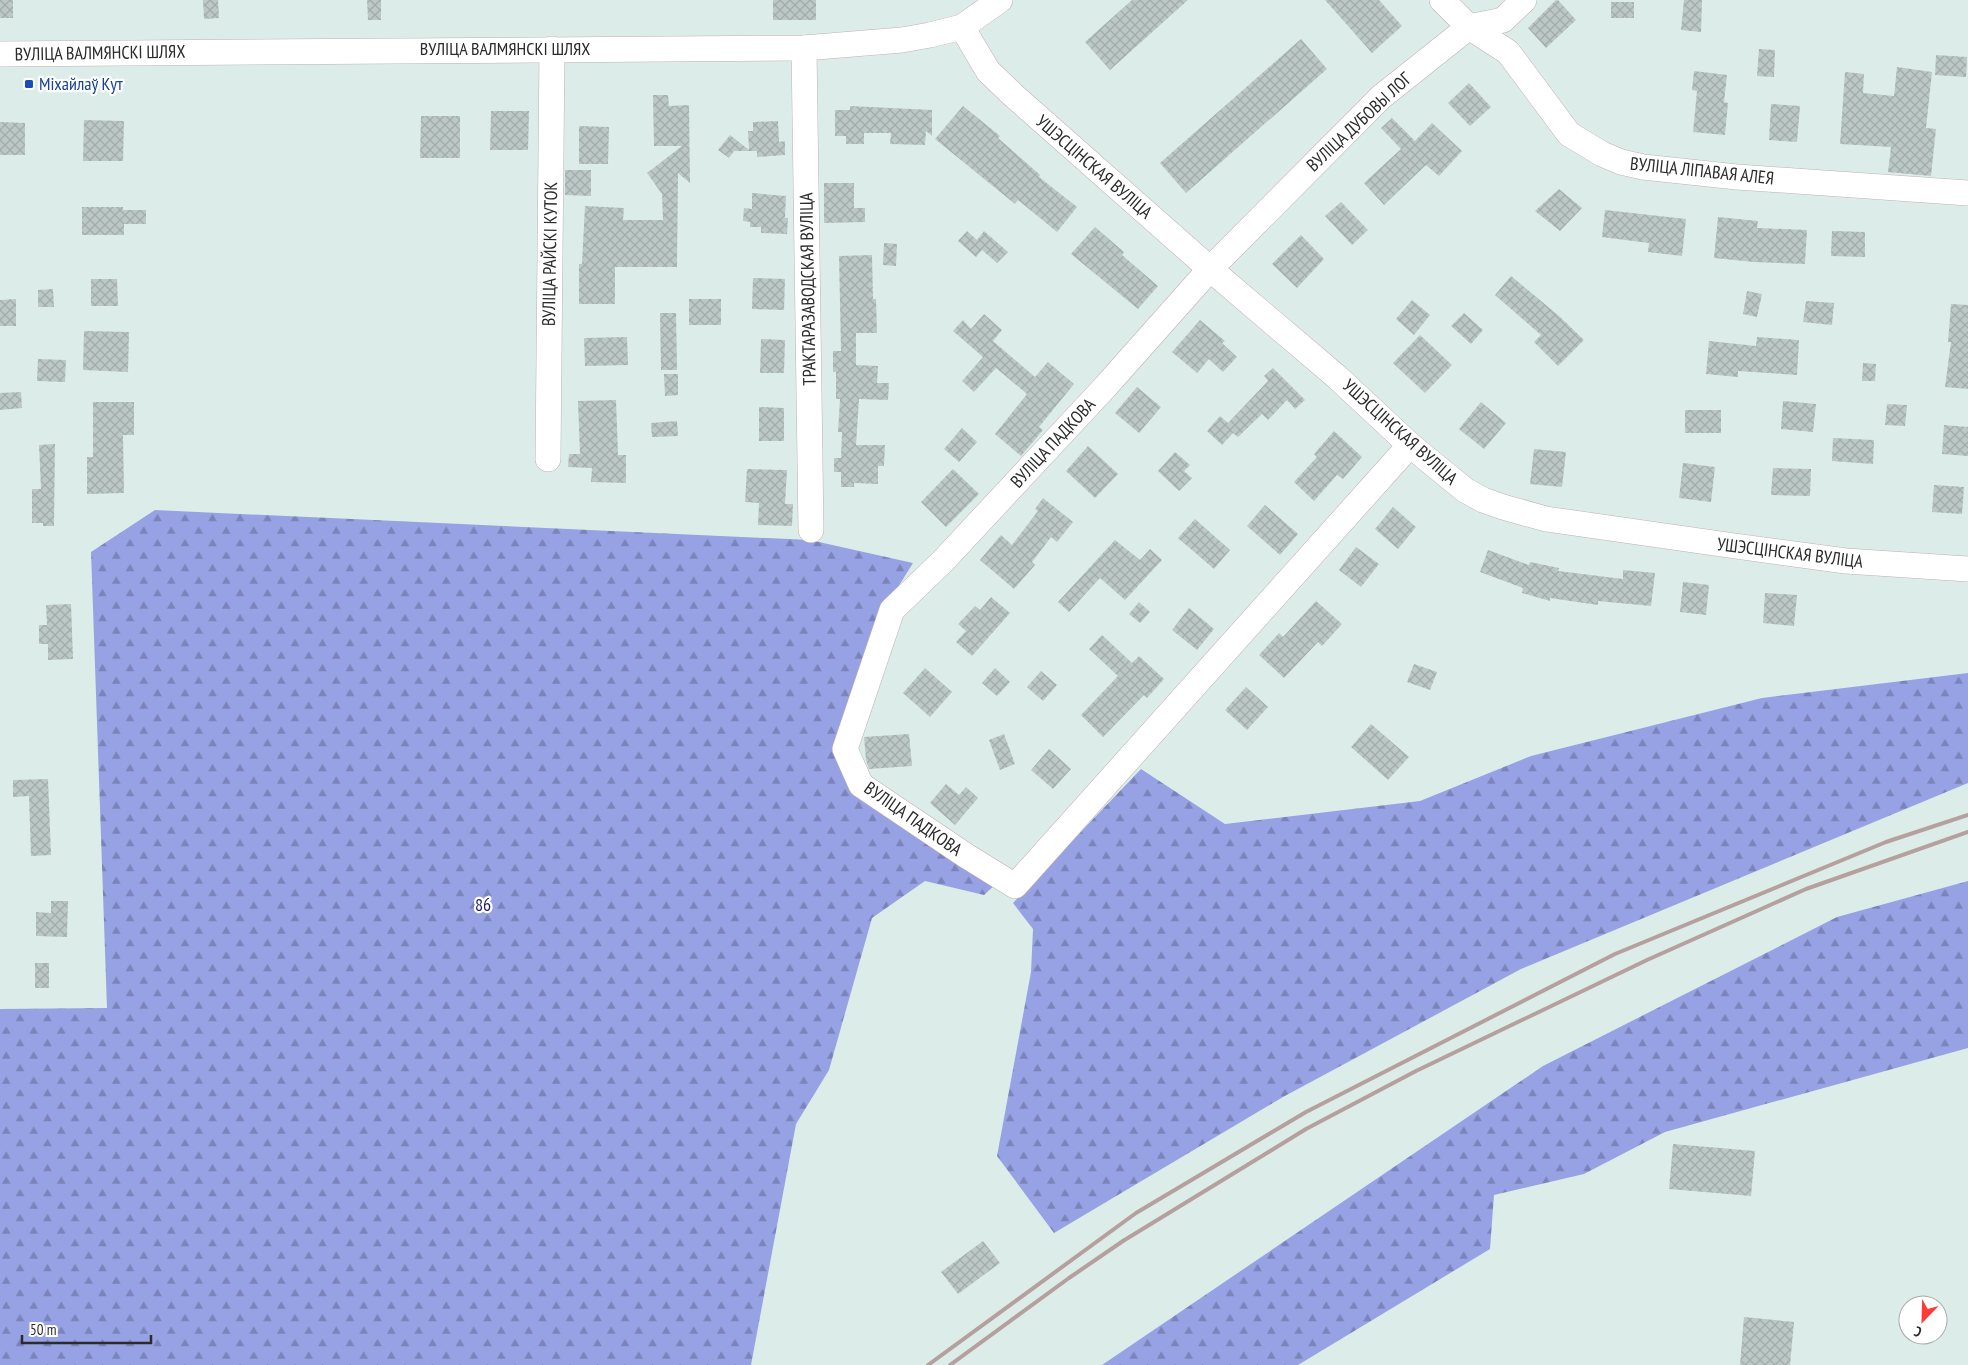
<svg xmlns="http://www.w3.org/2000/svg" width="1968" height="1365" font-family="'PT Sans Narrow',sans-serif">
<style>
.forest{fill:url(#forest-firs)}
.building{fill:url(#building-cross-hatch)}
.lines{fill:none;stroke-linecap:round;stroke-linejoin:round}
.minor-casing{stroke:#bfb1b0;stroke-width:26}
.minor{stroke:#fff;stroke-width:25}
.rail{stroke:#b6a09f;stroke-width:4}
.transit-dot{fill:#1a4fb4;stroke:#fff;stroke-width:2}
.labels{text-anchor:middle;stroke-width:4.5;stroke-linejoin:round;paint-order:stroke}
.street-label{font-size:18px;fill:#2b2b2b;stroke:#fff}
.transit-label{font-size:18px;fill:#164399;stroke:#fff;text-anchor:start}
.park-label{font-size:18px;fill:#18186a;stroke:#fff}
</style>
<defs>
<pattern id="forest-firs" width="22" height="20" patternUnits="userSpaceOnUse" patternTransform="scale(1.25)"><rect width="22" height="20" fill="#97a2e5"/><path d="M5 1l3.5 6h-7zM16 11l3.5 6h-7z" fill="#7b84ba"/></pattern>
<pattern id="building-cross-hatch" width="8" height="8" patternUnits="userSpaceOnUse" patternTransform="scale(1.25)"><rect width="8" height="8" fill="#bcc8c6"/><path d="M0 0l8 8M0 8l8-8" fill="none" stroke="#a2acaa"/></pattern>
</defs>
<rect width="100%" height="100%" fill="#dcede9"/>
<!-- forest -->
<g class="forest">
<polygon points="155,510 810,540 913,563 885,608 835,745 854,789 998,882 984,895 925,881 872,918 829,1070 796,1124 751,1365 0,1365 0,1009 107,1008 91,552"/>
<polygon points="1968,673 1968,783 1521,969 1283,1097 1054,1233 997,1156 1031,972 1033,929 1013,903 1141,769 1225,824 1420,801 1531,756 1762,698"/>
<polygon points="1968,881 1968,1048 1665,1132 1584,1174 1494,1195 1490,1249 1298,1365 1102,1365 1543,1066 1837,917"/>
</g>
<!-- building -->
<g class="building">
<rect x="0" y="0" width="13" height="18"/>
<polygon points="203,0 218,0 219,18 204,19"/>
<polygon points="367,0 381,0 381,20 368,20"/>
<rect x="773" y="0" width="43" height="20"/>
<polygon points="1132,0 1188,0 1110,70 1085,42"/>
<polygon points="1325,0 1379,0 1402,26 1372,53"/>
<polygon points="1556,0 1558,0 1576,20 1546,48 1528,28"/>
<polygon points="1684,0 1702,0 1701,32 1681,30"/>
<rect x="1611" y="2" width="23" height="16"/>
<polygon points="1301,39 1327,69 1186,193 1160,163"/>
<polygon points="1759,49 1775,50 1774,77 1757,76"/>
<polygon points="1936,55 1967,57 1966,77 1935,75"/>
<polygon points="1897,67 1932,72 1926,128 1936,129 1931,176 1888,172 1891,147 1840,144 1845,72 1864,74 1863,93 1894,96"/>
<polygon points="1694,71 1727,75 1724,102 1728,103 1725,135 1693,132 1697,91 1692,90"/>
<polygon points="1469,83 1491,107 1470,126 1448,103"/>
<polygon points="653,95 668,95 669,106 689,105 690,183 678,173 677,267 615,267 615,304 579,304 579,264 582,264 585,206 624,208 623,220 663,220 662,194 647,173 682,146 654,146"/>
<polygon points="1771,104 1800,106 1797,142 1769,140"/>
<polygon points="850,106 932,110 932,136 926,131 925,145 890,144 891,133 864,133 864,144 846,144 846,136 835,136 835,110 850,110"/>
<polygon points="963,106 1000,136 998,138 1040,175 1039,177 1077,207 1057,232 1018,200 1015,204 935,139"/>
<polygon points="491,111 529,111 528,150 490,150"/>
<polygon points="421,116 460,116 460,158 420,158"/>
<polygon points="1392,118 1415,141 1432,123 1462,151 1439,176 1426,165 1384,205 1364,183 1401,149 1381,128"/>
<polygon points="84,120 124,121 123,161 83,161"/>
<polygon points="778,121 779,142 785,141 785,155 757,157 757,151 734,151 729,158 718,150 730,135 749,150 748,131 753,131 753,122"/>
<polygon points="0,122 25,123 25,155 0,155"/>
<polygon points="579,126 609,127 608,164 579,164"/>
<polygon points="565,170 591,170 591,196 565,195"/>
<polygon points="824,183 854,183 854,208 865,208 865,222 824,223"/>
<polygon points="1559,189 1582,208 1560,231 1535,211"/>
<polygon points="752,193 786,196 785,218 788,218 787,234 761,233 761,227 750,227 750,222 743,221 744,208 752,209"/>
<polygon points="1341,202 1368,230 1352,245 1325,216"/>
<polygon points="82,207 123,207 123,210 146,210 146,224 124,224 124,235 82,235"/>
<polygon points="1605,210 1686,219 1682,256 1648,252 1649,243 1602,237"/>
<polygon points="1718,217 1758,221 1757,228 1807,230 1805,264 1754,262 1714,258"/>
<polygon points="1095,227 1124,252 1122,255 1158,286 1138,309 1071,254"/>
<polygon points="967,231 977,240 984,231 1008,252 997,263 982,250 976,257 958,241"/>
<polygon points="1832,231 1865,232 1865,257 1831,256"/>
<polygon points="1301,235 1324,259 1297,288 1272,264"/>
<polygon points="884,243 897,244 896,266 883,265"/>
<polygon points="872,255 873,299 876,299 877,333 856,333 856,365 878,366 877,383 889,383 888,400 859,399 856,445 885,445 884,466 878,466 878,484 854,483 854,487 841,487 841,472 834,472 834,458 841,458 842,432 838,432 840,399 836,399 836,372 833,372 833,351 841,351 839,256"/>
<polygon points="1511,276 1559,316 1584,340 1558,366 1534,342 1541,335 1495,295"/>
<polygon points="753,278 785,279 784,310 752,309"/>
<polygon points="91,279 117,279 118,306 91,306"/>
<polygon points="53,289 54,307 38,307 38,290"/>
<polygon points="1747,291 1762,294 1757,317 1743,314"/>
<polygon points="16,299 16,326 0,326 0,300"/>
<rect x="689" y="299" width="32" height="26"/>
<polygon points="1412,300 1430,315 1414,335 1396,319"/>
<polygon points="1806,301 1834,303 1832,325 1803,322"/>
<polygon points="1951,304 1968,305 1968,389 1945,387 1951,342 1948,342"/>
<polygon points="660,313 676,313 677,370 661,370"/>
<polygon points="1464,313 1483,330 1471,344 1451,326"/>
<polygon points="984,314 1002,330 993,341 1035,377 1048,362 1074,384 1039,427 1043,430 1021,456 995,434 1027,394 996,368 974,392 962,381 983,357 953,331 963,320 971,329"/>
<polygon points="1200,320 1225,341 1222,343 1237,357 1223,372 1209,359 1197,373 1172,352"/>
<polygon points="84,331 129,332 128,372 83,370"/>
<polygon points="1420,335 1452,365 1425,393 1393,363"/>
<polygon points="627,337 628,365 585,366 584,338"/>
<polygon points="1757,337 1799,340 1797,375 1738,371 1738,377 1706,374 1709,341 1756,346"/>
<polygon points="761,339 785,340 784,373 760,373"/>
<polygon points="38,359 66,360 65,382 37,381"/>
<polygon points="1863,363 1876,364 1875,381 1862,381"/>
<polygon points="1273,368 1305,400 1295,409 1287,400 1268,420 1262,414 1238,437 1233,433 1222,445 1207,431 1220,416 1228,423 1268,381 1264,376"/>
<polygon points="664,374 678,374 678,395 665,396"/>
<polygon points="1137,387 1161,407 1139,433 1115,413"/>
<polygon points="21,392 22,408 0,410 0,393"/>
<polygon points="616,400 618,455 626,455 626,483 591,482 592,468 568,467 569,454 580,454 578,401"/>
<polygon points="1783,401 1816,404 1813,432 1781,429"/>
<polygon points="93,402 134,402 134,435 123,435 124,493 87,494 87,457 93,457"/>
<polygon points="1481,402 1506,423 1484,449 1459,429"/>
<polygon points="1887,404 1907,405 1905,426 1885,425"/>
<polygon points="759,407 784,408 784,441 759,441"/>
<rect x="1685" y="410" width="36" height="23"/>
<polygon points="677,421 678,436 652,437 651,423"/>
<polygon points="1944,425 1968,427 1968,456 1942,454"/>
<polygon points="962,428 977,442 959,462 944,449"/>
<polygon points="1334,431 1362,457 1343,479 1337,475 1314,501 1294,482 1317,457 1314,454"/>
<polygon points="1833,438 1874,440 1873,464 1832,461"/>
<polygon points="55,444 54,526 43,526 43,523 32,523 32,489 41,489 39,445"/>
<polygon points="1088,446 1118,474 1095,498 1066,471"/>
<polygon points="1534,449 1566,452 1562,487 1530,484"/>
<polygon points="1175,452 1190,465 1184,471 1192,478 1179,491 1158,471"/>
<polygon points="1683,463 1715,467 1711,502 1679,498"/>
<polygon points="1773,468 1811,469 1810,496 1771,495"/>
<polygon points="747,469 787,470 785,504 793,504 792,526 758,525 759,503 745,502"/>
<polygon points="953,469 979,494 946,527 921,502"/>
<polygon points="1934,485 1964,487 1962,514 1932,512"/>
<polygon points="1043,498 1073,522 1057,542 1051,537 1032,562 1035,565 1014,589 980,560 1001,535 1012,545 1038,511 1035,509"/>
<polygon points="1265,505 1298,534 1280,555 1247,526"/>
<polygon points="1393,507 1416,527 1398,549 1375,529"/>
<polygon points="1195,519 1230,550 1214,569 1178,538"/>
<polygon points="1115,540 1140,560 1150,549 1162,560 1125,600 1100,578 1069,612 1058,602"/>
<polygon points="1356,547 1379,564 1361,587 1339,570"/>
<polygon points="1488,550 1529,565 1530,562 1559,568 1558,571 1623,579 1623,570 1655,573 1651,606 1598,601 1598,605 1550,598 1550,601 1522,593 1523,588 1480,572"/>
<polygon points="1683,582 1709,585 1706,615 1680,612"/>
<polygon points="1765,593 1797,595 1794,626 1763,623"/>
<polygon points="991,597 1010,613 972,656 956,642 966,631 958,624 975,606 980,610"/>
<polygon points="1316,601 1342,624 1322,646 1318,642 1284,678 1259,655 1279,633 1283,637"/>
<polygon points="1139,602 1150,612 1140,623 1129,614"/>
<polygon points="71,604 73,659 48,660 48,644 39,644 39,625 47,625 46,605"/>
<polygon points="1189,608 1214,629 1197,650 1172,630"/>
<polygon points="1102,635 1132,663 1139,656 1164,679 1147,698 1144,695 1103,737 1081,715 1118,676 1089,649"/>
<polygon points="1414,664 1437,672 1430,690 1407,682"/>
<polygon points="925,668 952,692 930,717 903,693"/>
<polygon points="995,668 1010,682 997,696 982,683"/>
<polygon points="1041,671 1057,685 1043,701 1027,687"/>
<polygon points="1246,687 1268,707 1247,730 1225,710"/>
<polygon points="1371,724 1409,757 1388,780 1351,747"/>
<polygon points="909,734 912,766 869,769 866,760 864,737"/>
<polygon points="1004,734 1015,764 1000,770 989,740"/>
<polygon points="1049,749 1071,769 1053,789 1031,770"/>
<polygon points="48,779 51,855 31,856 29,796 13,797 13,780"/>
<polygon points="946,784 959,795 966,787 978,798 955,825 930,803"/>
<polygon points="51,901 68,901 67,937 36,936 36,912 51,913"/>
<rect x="35" y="963" width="14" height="25"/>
<polygon points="1673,1144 1755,1151 1751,1196 1669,1189"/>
<polygon points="983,1241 1000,1263 958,1294 941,1272"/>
<polygon points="1744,1317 1794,1322 1790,1365 1740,1365"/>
</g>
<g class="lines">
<defs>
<g id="minor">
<polyline points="1442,0 1469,27 1508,52 1569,134 1602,154 1621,162 1643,167 1737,177 1968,193"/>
<polyline points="962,27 988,71 1013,95 1210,269 1337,377 1410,445 1465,490 1483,500 1503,507 1546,519 1735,546 1846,561 1968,569"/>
<polyline points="804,48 811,530"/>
<polyline points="0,54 804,48 902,40 930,35 962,27 1000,0"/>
<polyline points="1410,445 1015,886 965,855 861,785 845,749 892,610 943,561 1106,386 1210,269 1381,97 1469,27 1503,20 1524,0"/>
<polyline points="548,459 552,49"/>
</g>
</defs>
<!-- minor casing -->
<use href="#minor" class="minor-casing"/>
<!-- minor -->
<use href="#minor" class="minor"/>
<!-- rail -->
<g class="rail">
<polyline points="928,1365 1136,1213 1306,1112 1615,954 1886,842 1968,815"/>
<polyline points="950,1365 1069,1278 1123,1241 1306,1129 1416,1071 1647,960 1806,889 1968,832"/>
</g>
</g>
<!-- markers -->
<rect class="transit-dot" x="24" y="79" width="10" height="10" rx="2.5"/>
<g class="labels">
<!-- street labels -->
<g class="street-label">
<text x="505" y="55">ВУЛІЦА ВАЛМЯНСКІ ШЛЯХ</text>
<text transform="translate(100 53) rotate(-1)" y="6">ВУЛІЦА ВАЛМЯНСКІ ШЛЯХ</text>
<text transform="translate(1359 122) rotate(-43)" y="6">ВУЛІЦА ДУБОВЫ ЛОГ</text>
<text transform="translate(1094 167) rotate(41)" y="6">УШЭСЦІНСКАЯ ВУЛІЦА</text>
<text transform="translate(1702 171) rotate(6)" y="6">ВУЛІЦА ЛІПАВАЯ АЛЕЯ</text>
<text transform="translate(550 254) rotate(-89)" y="6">ВУЛІЦА РАЙСКІ КУТОК</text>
<text transform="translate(808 289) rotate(-91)" y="6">ТРАКТАРАЗАВОДСКАЯ ВУЛІЦА</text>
<text transform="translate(1400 432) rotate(42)" y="6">УШЭСЦІНСКАЯ ВУЛІЦА</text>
<text transform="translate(1053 443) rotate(-47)" y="6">ВУЛІЦА ПАДКОВА</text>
<text transform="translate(1790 553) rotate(7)" y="6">УШЭСЦІНСКАЯ ВУЛІЦА</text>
<text transform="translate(913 819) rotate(35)" y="6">ВУЛІЦА ПАДКОВА</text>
</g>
<!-- transit labels -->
<g class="transit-label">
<text x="39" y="90">Міхайлаў Кут</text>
</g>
<!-- park labels -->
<g class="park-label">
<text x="483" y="911">86</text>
</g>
</g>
<!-- north arrow -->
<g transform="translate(1923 1320) rotate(203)"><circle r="24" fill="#ffffff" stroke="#aaaaaa"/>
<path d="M0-4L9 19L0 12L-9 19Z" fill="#ff3a37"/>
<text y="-8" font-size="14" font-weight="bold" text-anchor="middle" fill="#2b2b2b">С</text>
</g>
<!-- scale -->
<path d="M22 1335v8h129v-8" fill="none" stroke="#2b2b2b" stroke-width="2.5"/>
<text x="30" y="1335" font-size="15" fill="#2b2b2b" stroke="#ffffff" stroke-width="4" paint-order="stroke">50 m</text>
</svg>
